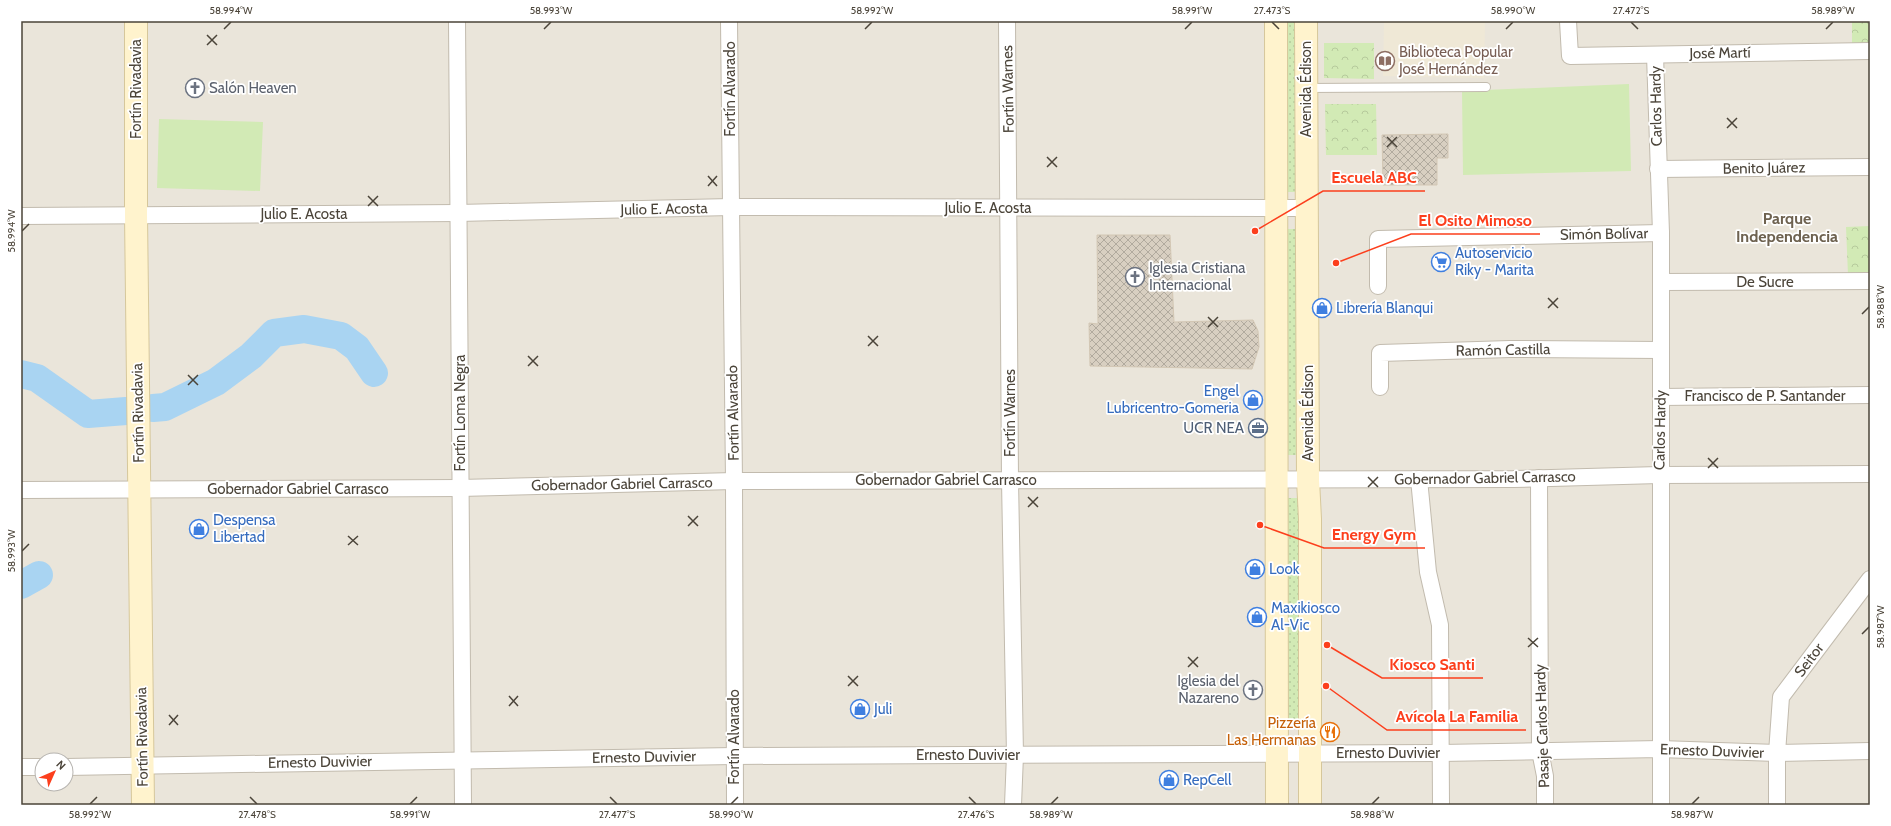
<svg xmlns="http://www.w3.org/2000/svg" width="1891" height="826" font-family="Cabin,sans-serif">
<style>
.residential{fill:#eae5da;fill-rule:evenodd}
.education{fill:#efe8d6}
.grass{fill:url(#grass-dots)}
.park{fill:url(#park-crowns)}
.pitch{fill:#d2eab5}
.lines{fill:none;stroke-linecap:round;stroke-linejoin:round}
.river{stroke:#a9d4f2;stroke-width:28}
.building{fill:url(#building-cross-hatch);stroke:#d3c7b4}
.lane-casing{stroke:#c2bbae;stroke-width:10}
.street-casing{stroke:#c2bbae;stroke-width:18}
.secondary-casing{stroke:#d6c79b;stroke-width:24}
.lane{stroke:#fff;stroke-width:8}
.street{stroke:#fff;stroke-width:16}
.secondary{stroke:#fff3cd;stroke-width:22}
.ticks{fill:none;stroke:#4b4439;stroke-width:1.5}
.labels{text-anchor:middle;stroke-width:3.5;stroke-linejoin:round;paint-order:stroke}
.education-label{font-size:15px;fill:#785e54;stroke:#fff;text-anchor:start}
.street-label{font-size:15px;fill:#4b4439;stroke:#fff}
.worship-label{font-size:15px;fill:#5b616d;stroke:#fff;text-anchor:start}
.shop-label{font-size:15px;fill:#366cbe;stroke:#fff;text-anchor:start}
.service-label{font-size:15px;fill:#4e5e75;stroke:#fff;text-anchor:end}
.food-label{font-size:15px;fill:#c56008;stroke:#fff;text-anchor:end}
.neighbourhood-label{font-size:16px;font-weight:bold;fill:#6e6250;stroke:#fff}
.leader{fill:none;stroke:#fc3f1d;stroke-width:1.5}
.callout-dot{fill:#fc3f1d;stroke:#fff;stroke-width:1.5}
.callout-label{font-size:16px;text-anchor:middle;font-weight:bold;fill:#fc3f1d;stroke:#fff;stroke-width:3.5;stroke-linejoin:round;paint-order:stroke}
.neatline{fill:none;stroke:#4b4439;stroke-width:1.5}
.ticks-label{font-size:10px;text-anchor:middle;fill:#4b4439}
</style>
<defs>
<pattern id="grass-dots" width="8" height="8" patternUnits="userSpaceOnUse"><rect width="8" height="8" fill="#d2eab5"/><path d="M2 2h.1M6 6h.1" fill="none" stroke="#b6ca9c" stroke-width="1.8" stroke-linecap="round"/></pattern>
<pattern id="park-crowns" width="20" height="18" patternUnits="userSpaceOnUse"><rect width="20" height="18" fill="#d2eab5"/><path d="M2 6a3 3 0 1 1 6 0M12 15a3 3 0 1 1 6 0" fill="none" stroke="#b6ca9c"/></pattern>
<pattern id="building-cross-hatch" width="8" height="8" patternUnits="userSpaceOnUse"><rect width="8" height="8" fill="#d8cfc1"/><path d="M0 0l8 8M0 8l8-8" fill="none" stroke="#b1aa9e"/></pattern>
</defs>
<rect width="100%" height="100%" fill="#f6f3ec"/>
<!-- residential -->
<path class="residential" d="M21 21H1870V805H21ZM42 760H66V784H42Z"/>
<!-- education -->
<polygon class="education" points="1384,21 1485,21 1484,78 1383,76"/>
<!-- grass -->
<g class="grass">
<polygon points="1284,21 1296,21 1299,192 1287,192"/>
<polygon points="1287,229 1299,229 1298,455 1286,455"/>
<polygon points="1287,498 1300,498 1299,724 1286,724"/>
</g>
<!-- park -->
<g class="park">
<rect x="1852" y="21" width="18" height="27"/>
<polygon points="1324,43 1374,43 1374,79 1324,78"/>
<polygon points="1325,104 1376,104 1377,155 1326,155"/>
<polygon points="1870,226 1870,274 1848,275 1846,227"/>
</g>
<!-- pitch -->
<g class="pitch">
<polygon points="1629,84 1631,171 1463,175 1462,91"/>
<polygon points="159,119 263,122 260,191 157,188"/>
</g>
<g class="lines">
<!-- river -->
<g class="river">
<polyline points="21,374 37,378 88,414 126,411"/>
<polyline points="153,408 165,407 216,382 251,356 274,333 304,329 341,336 357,348 374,373"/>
<polyline points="21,585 39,575"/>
</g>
</g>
<!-- building -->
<g class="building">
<polygon points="1448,134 1448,158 1437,158 1437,185 1383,185 1382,135"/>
<polygon points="1097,235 1170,235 1174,322 1253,320 1258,331 1259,347 1252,369 1090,366 1089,323 1098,324"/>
</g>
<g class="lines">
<defs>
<polyline id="lane" points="1307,88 1486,87"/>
<g id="street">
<polyline points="457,21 463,805"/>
<polyline points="729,21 734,481 735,805"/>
<polyline points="1007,21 1010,480 1015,755 1013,805"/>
<polyline points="1568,21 1570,56 1870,51"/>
<polyline points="1655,55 1661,233 1661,805"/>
<polyline points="1658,169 1870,167"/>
<polyline points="21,216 458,213 731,207 1307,208"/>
<polyline points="1661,282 1870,281"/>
<polyline points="1378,286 1378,239 1661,233"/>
<polyline points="1380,387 1380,353 1510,349 1661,350"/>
<polyline points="1661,397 1870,395"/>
<polyline points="1539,478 1540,751 1545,776 1545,805"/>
<polyline points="1419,479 1428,572 1440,625 1441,805"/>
<polyline points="21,490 460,488 734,481 1513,479 1659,475 1870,474"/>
<polyline points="21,767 42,767"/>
<polyline points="66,767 734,756 1441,753 1660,749 1777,753 1870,751"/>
<polyline points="1777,805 1777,753 1781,697 1870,579"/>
</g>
<g id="secondary">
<polyline points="136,21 136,214 143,805"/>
<polyline points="1276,21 1277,805"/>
<polyline points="1306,21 1308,480 1310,519 1310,805"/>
</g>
</defs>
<!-- lane casing -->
<use href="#lane" class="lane-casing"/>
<!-- street casing -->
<use href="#street" class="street-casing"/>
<!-- secondary casing -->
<use href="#secondary" class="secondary-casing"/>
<!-- lane -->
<use href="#lane" class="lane"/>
<!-- street -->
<use href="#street" class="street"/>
<!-- secondary -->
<use href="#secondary" class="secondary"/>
</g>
<!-- ticks -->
<path class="ticks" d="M1272 22 1279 29M1631 22 1638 29M224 29 231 22M544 29 551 22M865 29 872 22M1185 29 1192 22M1506 29 1513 22M1826 29 1833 22M207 35 217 45M207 45 217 35M1727 118 1737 128M1727 128 1737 118M1387 137 1397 147M1387 147 1397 137M1047 157 1057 167M1047 167 1057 157M708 176 717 186M708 186 717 176M368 196 378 206M368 206 378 196M22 231 29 224M1548 298 1558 308M1548 308 1558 298M1862 314 1869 307M1208 317 1218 327M1208 327 1218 317M868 336 878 346M868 346 878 336M528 356 538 366M528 366 538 356M188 375 198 385M188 385 198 375M1708 458 1718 468M1708 468 1718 458M1368 477 1378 487M1368 487 1378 477M1028 497 1038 507M1028 507 1038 497M688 516 698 526M688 526 698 516M348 536 358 545M348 545 358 536M22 551 29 544M1862 634 1869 627M1528 638 1538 647M1528 647 1538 638M1188 657 1198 667M1188 667 1198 657M848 676 858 686M848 686 858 676M509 696 518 706M509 706 518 696M169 715 178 725M169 725 178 715M250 797 257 804M610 797 617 804M969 797 976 804M90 804 97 797M410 804 417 797M731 804 738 797M1051 804 1058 797M1372 804 1379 797M1692 804 1699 797"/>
<!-- icons -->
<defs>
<symbol id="library-ring" viewBox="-11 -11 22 22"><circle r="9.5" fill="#fff" stroke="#8d6e63" stroke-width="1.5"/><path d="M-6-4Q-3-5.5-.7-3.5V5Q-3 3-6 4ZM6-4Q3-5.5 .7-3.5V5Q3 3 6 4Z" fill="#8d6e63"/></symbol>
<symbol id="church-ring" viewBox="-11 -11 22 22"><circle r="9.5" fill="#fff" stroke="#6b7280" stroke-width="1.5"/><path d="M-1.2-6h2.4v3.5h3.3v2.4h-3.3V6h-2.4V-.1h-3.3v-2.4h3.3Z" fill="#6b7280"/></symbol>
<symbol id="supermarket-ring" viewBox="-11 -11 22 22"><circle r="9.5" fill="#fff" stroke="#3f7fe0" stroke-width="1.5"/><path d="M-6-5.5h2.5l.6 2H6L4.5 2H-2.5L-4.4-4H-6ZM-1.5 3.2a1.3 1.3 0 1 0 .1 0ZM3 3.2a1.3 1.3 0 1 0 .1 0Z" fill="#3f7fe0"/></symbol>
<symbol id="shop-ring" viewBox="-11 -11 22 22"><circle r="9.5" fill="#fff" stroke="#3f7fe0" stroke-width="1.5"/><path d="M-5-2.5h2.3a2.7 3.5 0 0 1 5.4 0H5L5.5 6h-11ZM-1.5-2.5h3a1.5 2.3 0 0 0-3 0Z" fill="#3f7fe0"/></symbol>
<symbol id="office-ring" viewBox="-11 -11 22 22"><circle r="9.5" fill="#fff" stroke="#5c6f8a" stroke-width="1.5"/><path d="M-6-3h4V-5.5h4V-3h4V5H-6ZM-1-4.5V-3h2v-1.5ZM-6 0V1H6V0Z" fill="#5c6f8a"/></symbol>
<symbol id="restaurant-ring" viewBox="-11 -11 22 22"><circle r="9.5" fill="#fff" stroke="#e8710a" stroke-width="1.5"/><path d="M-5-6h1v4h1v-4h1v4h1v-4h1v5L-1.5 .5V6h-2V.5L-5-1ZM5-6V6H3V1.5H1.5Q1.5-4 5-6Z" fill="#e8710a"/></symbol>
</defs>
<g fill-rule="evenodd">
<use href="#library-ring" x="1374" y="50" width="22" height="22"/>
<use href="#church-ring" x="184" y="77" width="22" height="22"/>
<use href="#supermarket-ring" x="1430" y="251" width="22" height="22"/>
<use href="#church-ring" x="1124" y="266" width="22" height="22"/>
<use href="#shop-ring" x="1311" y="297" width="22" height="22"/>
<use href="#shop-ring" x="1242" y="389" width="22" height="22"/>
<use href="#office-ring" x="1247" y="417" width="22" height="22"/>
<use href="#shop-ring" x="188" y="518" width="22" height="22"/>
<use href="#shop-ring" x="1244" y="558" width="22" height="22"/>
<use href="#shop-ring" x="1246" y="606" width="22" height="22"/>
<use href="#church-ring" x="1242" y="679" width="22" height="22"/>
<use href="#shop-ring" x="849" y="698" width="22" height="22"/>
<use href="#restaurant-ring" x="1319" y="721" width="22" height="22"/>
<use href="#shop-ring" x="1158" y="769" width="22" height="22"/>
</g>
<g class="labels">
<!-- education labels -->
<g class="education-label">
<text x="1399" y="57">Biblioteca Popular<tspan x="1399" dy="17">José Hernández</tspan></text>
</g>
<!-- street labels -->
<g class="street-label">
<text transform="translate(1720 53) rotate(-1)" y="5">José Martí</text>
<text transform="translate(136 89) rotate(-90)" y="5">Fortín Rivadavia</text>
<text transform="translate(730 89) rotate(-90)" y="5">Fortín Alvarado</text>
<text transform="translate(1008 89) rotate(-91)" y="5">Fortín Warnes</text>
<text transform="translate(1306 89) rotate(-90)" y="5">Avenida Édison</text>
<text transform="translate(1656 106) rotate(-91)" y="5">Carlos Hardy</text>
<text transform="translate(1764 168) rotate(-1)" y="5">Benito Juárez</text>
<text x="988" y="213">Julio E. Acosta</text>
<text transform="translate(664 209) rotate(-1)" y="5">Julio E. Acosta</text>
<text x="304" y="219">Julio E. Acosta</text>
<text transform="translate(1604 234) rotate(-1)" y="5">Simón Bolívar</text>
<text x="1765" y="287">De Sucre</text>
<text transform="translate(1503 350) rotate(-1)" y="5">Ramón Castilla</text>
<text x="1765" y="401">Francisco de P. Santander</text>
<text transform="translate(138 413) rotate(-91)" y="5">Fortín Rivadavia</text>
<text transform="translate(460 413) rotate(-90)" y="5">Fortín Loma Negra</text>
<text transform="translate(733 413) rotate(-91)" y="5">Fortín Alvarado</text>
<text transform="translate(1010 413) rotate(-90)" y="5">Fortín Warnes</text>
<text transform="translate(1308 413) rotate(-90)" y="5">Avenida Édison</text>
<text transform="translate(1660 430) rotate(-89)" y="5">Carlos Hardy</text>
<text transform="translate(1485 478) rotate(-1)" y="5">Gobernador Gabriel Carrasco</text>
<text x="946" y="485">Gobernador Gabriel Carrasco</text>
<text transform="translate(622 484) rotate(-1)" y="5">Gobernador Gabriel Carrasco</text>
<text x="298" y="494">Gobernador Gabriel Carrasco</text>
<text transform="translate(1809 660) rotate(-53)" y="5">Seitor</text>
<text transform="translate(1542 726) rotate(-92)" y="5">Pasaje Carlos Hardy</text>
<text transform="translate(142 737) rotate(-91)" y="5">Fortín Rivadavia</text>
<text transform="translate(734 737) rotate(-90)" y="5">Fortín Alvarado</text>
<text transform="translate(1712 751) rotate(2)" y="5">Ernesto Duvivier</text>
<text x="1388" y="758">Ernesto Duvivier</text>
<text x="968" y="760">Ernesto Duvivier</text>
<text transform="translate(644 757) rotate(-1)" y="5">Ernesto Duvivier</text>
<text transform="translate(320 762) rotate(-1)" y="5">Ernesto Duvivier</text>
</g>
<!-- worship labels -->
<g class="worship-label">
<text x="209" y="93">Salón Heaven</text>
<text x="1149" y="273">Iglesia Cristiana<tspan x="1149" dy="17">Internacional</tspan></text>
<text x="1239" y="686" text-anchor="end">Iglesia del<tspan x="1239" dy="17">Nazareno</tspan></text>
</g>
<!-- shop labels -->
<g class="shop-label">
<text x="1455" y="258">Autoservicio<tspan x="1455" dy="17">Riky - Marita</tspan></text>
<text x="1336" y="313">Librería Blanqui</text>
<text x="1239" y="396" text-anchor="end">Engel<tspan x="1239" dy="17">Lubricentro-Gomeria</tspan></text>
<text x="213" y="525">Despensa<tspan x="213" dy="17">Libertad</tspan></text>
<text x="1269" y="574">Look</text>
<text x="1271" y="613">Maxikiosco<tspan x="1271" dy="17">Al-Vic</tspan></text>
<text x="874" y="714">Juli</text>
<text x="1183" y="785">RepCell</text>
</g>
<!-- service labels -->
<g class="service-label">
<text x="1244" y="433">UCR NEA</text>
</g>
<!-- food labels -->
<g class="food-label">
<text x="1316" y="728">Pizzería<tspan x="1316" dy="17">Las Hermanas</tspan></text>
</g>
<!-- neighbourhood labels -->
<g class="neighbourhood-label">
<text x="1787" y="224">Parque<tspan x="1787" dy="18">Independencia</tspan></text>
</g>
</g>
<!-- callouts -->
<path class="leader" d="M1255 231L1323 191H1425M1336 263L1411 234H1540M1260 525L1324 548H1425M1327 645L1382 678H1483M1326 686L1387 730H1526"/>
<g class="callout-dot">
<circle cx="1255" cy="231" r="4"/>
<circle cx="1336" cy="263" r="4"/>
<circle cx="1260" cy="525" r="4"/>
<circle cx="1327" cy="645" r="4"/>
<circle cx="1326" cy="686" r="4"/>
</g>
<g class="callout-label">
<text x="1374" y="183">Escuela ABC</text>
<text x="1475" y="226">El Osito Mimoso</text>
<text x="1374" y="540">Energy Gym</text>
<text x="1432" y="670">Kiosco Santi</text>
<text x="1457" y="722">Avícola La Familia</text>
</g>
<!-- border -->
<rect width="1891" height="826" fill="none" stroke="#ffffff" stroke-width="44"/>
<!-- north arrow -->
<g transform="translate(54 772) rotate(45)"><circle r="19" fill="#ffffff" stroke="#b7b4b0"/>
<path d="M0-3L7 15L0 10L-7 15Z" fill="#fc3f1d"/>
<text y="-6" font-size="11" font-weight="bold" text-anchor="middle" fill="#4b4439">N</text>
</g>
<rect x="22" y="22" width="1847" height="782" class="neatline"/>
<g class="ticks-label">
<text x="231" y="14">58.994°W</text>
<text x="551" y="14">58.993°W</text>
<text x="872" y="14">58.992°W</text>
<text x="1192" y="14">58.991°W</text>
<text x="1272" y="14">27.473°S</text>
<text x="1513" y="14">58.990°W</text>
<text x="1631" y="14">27.472°S</text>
<text x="1833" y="14">58.989°W</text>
<text transform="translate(11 231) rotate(-90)" y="4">58.994°W</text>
<text transform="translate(1880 307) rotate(-90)" y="4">58.988°W</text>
<text transform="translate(11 551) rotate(-90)" y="4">58.993°W</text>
<text transform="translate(1880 627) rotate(-90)" y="4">58.987°W</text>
<text x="90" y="818">58.992°W</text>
<text x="257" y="818">27.478°S</text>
<text x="410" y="818">58.991°W</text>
<text x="617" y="818">27.477°S</text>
<text x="731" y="818">58.990°W</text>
<text x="976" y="818">27.476°S</text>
<text x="1051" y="818">58.989°W</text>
<text x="1372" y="818">58.988°W</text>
<text x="1692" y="818">58.987°W</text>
</g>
</svg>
